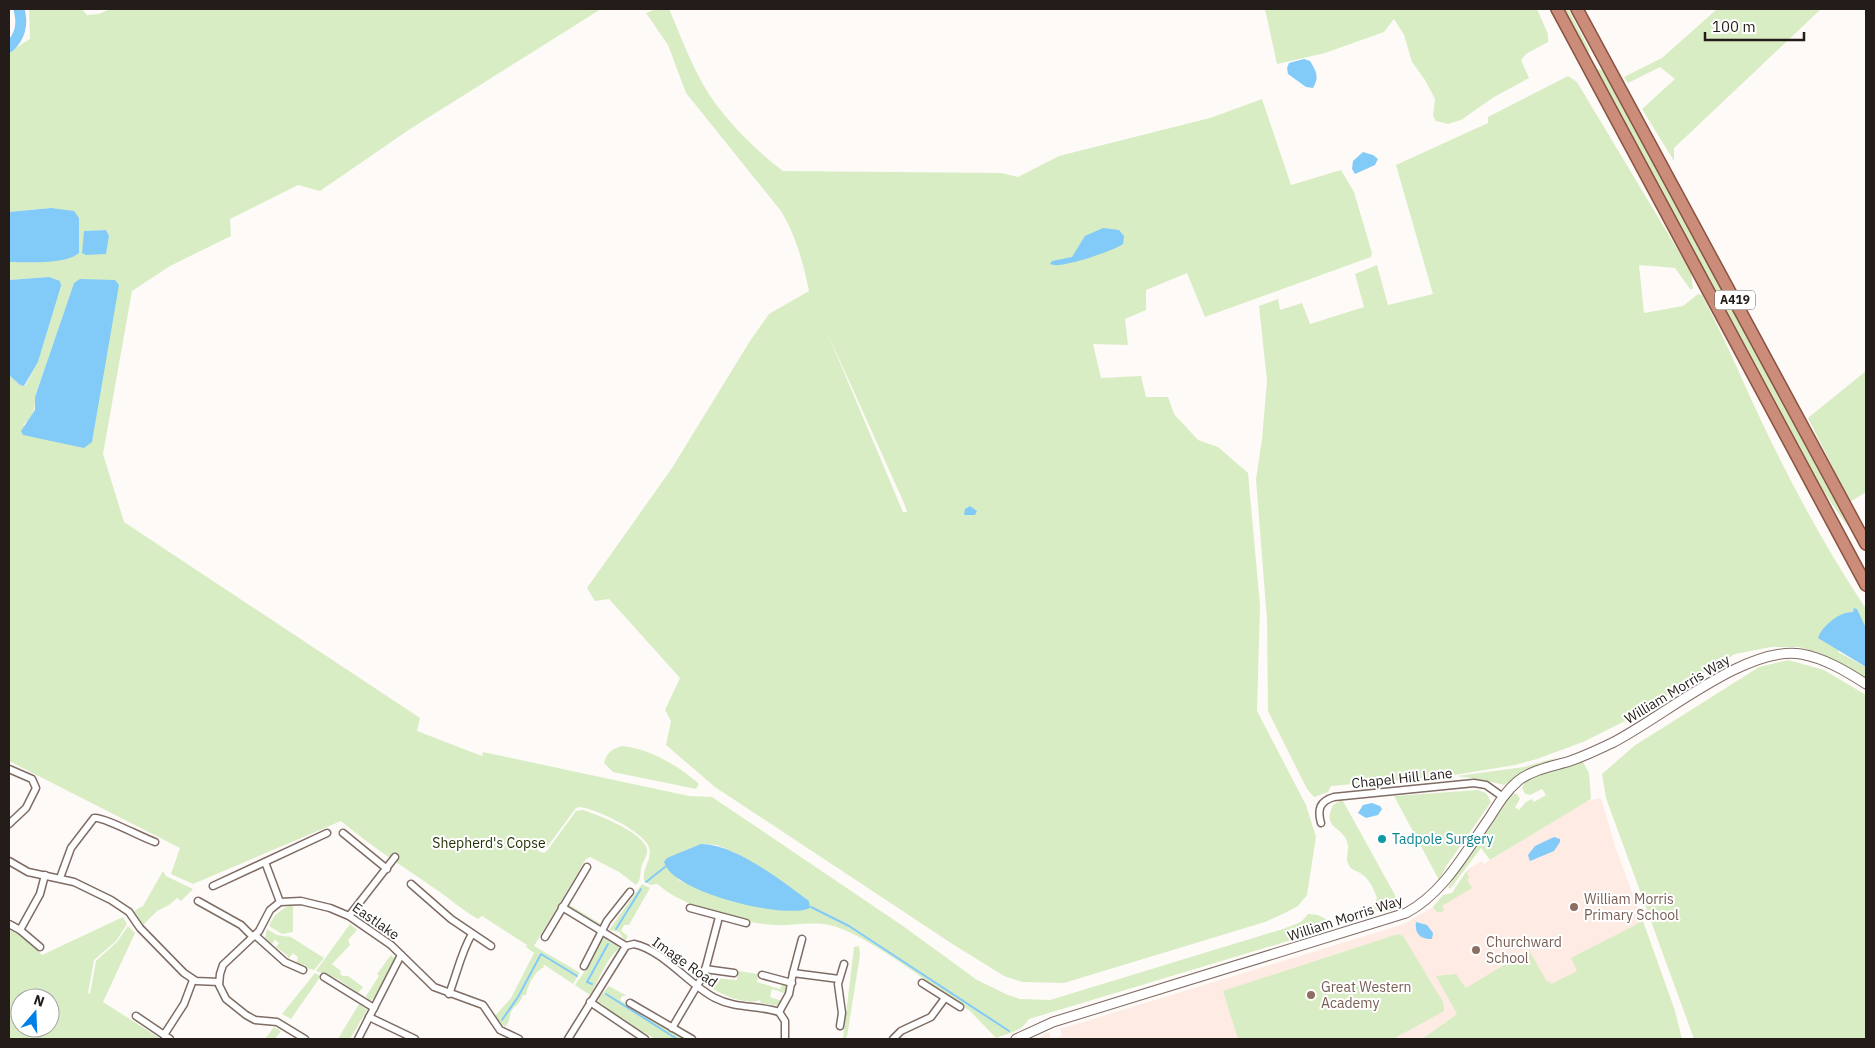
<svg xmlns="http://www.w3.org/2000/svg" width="1875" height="1048" font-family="'IBM Plex Sans',sans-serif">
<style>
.built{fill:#feebe3}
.green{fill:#d9edc4;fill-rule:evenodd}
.water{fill:#82caf7}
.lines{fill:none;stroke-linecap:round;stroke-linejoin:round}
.stream{stroke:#82caf7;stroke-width:2}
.river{stroke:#82caf7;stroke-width:11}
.minor-casing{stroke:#7f6c64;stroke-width:9}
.tertiary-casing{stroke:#7f6c64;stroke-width:11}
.trunk-casing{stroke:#895342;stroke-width:14}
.minor{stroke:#fff;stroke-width:6}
.tertiary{stroke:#fff;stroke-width:9}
.trunk{stroke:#cc8c7a;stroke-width:11}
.culture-dot{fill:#0f9aa8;stroke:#fff;stroke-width:2}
.education-dot{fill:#8d6e63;stroke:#fff;stroke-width:2}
.labels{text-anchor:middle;stroke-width:4;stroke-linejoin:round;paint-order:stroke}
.shield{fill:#fff;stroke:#66605d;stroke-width:1}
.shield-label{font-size:12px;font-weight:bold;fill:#241c18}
.street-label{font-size:14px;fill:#241c18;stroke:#fff}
.culture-label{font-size:14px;fill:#0d838f;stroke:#fff;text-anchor:start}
.park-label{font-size:14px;fill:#1f3100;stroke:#fff}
.education-label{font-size:14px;fill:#785e54;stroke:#fff;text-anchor:start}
</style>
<rect width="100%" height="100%" fill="#fefaf8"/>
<!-- built -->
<polygon class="built" points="1601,798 1615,846 1675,1011 1573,1021 1547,982 1457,1014 1422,1039 1036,1039 1049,1032 1051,1039 1062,1036 1060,1029 1404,924 1433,907 1443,895 1452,893 1468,869 1482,861 1484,864 1587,801"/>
<!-- green -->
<g class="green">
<path d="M29 9H82L87 15 99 14 110 9H601L410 129 320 191 298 185 230 219 231 236 170 266 132 291 103 454 124 522 420 718 417 731 482 756 483 752 689 796 712 797 903 926 977 980 1008 995 1020 999 1050 1000 1283 929 1301 922 1308 914 1318 915 1333 923 1331 928 1029 1019C1021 1032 1010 1033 996 1038L970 1011 956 1001C926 981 861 931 829 925 810 921 792 926 774 925 742 923 696 909 669 893 664 890 662 887 657 884L650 885 644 881C642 870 650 862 650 851 649 833 596 809 580 807L576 808 547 847 544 850 538 849V851L544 853 547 851 576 811 583 810C598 815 643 832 647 849 648 856 643 861 641 868 640 875 641 880 636 885L619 872 590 857 586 859 534 946 579 972V974L573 984 543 964 544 967C534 972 528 985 526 995H523C521 1003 515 1005 511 1012 509 1018 510 1022 505 1027L494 1017 511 998 534 953 526 947 527 945 482 916 478 919C462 910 449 898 434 888 402 866 371 846 341 821L193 884 171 874 180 848 9 761V375L20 385 25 386 38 362 61 286 49 277 9 280V262L51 261V208L9 212V52L30 39ZM106 230 109 236 106 253 86 255 82 253 85 231ZM74 283 84 448 23 425C34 417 35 409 35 397ZM701 844 717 845 724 848 772 876 781 909 726 899 678 880Z"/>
<path d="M656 9H669C680 34 690 62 704 86 723 118 753 148 783 171L1001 173 1018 177 1059 156 1210 118 1262 99 1291 185 1341 170 1354 192 1372 253 1371 257 1205 317 1187 273 1146 290V310L1125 319 1128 345 1093 344 1101 378 1141 376 1146 397H1168L1174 414 1198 440 1218 447 1248 473 1260 605 1257 711 1306 805 1316 837 1307 895 1298 906 1287 912 1265 922 1064 983 1022 982 1004 976 954 945 715 787 666 745 671 721 665 710 680 678 609 599 595 601 587 588 672 468 750 341 769 314 809 291C803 262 796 236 781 211L686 93 668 45 646 13ZM827 332 904 503 907 512H903Z"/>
<polygon points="1265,9 1537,9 1548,34 1548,42 1526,54 1521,60 1529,78 1494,97 1461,120 1448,124 1436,121 1433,116 1435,99 1425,80 1412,62 1404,35 1394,19 1384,32 1325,53 1277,64"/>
<polygon points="1562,9 1568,9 1589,49 1589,54"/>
<polygon points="1717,9 1821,9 1674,148 1674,161 1642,109 1675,79 1660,67 1628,83 1624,77 1662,58"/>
<polygon points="1596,69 1604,70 1842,512 1847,526 1820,486"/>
<path d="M1568 76 1577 82 1691 272 1693 289H1690L1675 268 1639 265 1644 313 1683 306 1698 294 1702 295C1723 335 1740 375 1759 416 1790 482 1826 549 1866 609V628L1857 612H1847L1838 652 1866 667V678L1820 653 1799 647H1771L1735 654 1625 721 1583 742 1537 759 1515 765 1448 776 1331 786 1328 792 1314 797 1307 789 1268 711 1267 620 1256 479 1262 439 1267 381 1259 306 1278 299 1280 310 1302 303 1310 324 1364 307 1355 274 1377 265 1388 305 1433 294 1396 165 1488 123V117Z"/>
<polygon points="1866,371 1866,492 1850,502 1808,418"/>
<polygon points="1788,660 1824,670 1866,695 1866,1039 1694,1039 1606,798 1602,774 1634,746 1759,667"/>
<path d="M623 746C650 749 679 766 699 784L696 789 613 772 604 763C607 752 613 748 623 746Z"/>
<polygon points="1559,757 1526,770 1504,785 1479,779 1457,776 1524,767"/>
<polygon points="1579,761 1583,762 1589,773 1591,799 1490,860 1481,848 1450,889 1448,887 1473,851 1474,844 1508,798 1514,793 1518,795 1520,799 1515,807 1519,810 1526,802 1532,799 1534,802 1546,795 1542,789 1530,795 1525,794 1522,788 1526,780"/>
<polygon points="1478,790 1486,793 1491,802 1447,865 1439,880 1394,796"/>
<path d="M1340 801H1343L1395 895 1397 905 1391 911 1379 912 1373 907 1377 898C1373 888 1370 879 1360 873 1357 871 1352 870 1350 867 1344 859 1349 853 1348 845 1345 826 1321 830 1333 805Z"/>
<polygon points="1471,870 1467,873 1469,878 1467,879 1472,888 1442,906 1444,910 1442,912 1437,912 1433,907 1443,895 1452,893 1466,872"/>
<polygon points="163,871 166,876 193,889 181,901 177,898 169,905 157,911 143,925 134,911 143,906"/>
<polygon points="642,884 650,888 629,925 624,925 621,931 628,936 625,941 619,932 609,930"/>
<polygon points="568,904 601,924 596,925 568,908"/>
<path d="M293 905V932L282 934 269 926C273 915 282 908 293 905Z"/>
<path d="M123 917 127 924 116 941 94 960 88 993 90 994 96 961 117 942 128 926 135 933 103 1002 161 1039H9V930L24 937 42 955ZM20 998H50V1028H20Z"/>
<polygon points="1643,921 1675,1011 1682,1039 1422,1039 1457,1014 1436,976 1456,974 1466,988 1529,950 1547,982 1549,981 1551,984 1577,971 1571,958"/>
<polygon points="350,924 357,930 348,940 350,945 332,964 341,971 340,974 343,976 348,976 363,987 358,993 338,979 316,971"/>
<polygon points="267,929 277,935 291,937 324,958 314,970 306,968 305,965 296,964 298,957 293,953 288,959 287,955 276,947 279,943 275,940 272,944 265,938"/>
<polygon points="1398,934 1403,936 1443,1002 1444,1011 1393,1039 1238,1039 1223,991"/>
<path d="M604 937 618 946 619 949C606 958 598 983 590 995L575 985 592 961 594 952Z"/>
<polygon points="859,946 860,955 847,1037 843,1039 854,947"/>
<polygon points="391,955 396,960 373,999 369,1001 366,996 379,976 377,974"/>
<path d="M738 971 758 974 757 982 780 989 783 983 789 985 787 994 772 989 770 997 782 1001 783 997 785 998 780 1006 761 1003 760 1000C743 1006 719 993 704 984L710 977 707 972H712V978L737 980Z"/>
<polygon points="315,973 321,976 291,1019 282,1014"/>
<polygon points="609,986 627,996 622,996 620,1000 654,1021 687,1039 655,1039 644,1032 641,1033 623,1018 619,1018 601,1003 598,1004 599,997"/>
<polygon points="359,1004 367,1010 350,1039 338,1039"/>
<polygon points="274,1027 281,1031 275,1039 265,1039"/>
</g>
<!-- water -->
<g class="water">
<path d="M1304 59 1310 61C1316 71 1320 77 1313 88L1306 87 1288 74 1287 68 1289 63Z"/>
<polygon points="1363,152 1373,155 1378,159 1375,165 1355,174 1352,169 1353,161"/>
<path d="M51 208 74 211 79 218V253C65 265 27 262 9 262V212Z"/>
<path d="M1103 228 1119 230 1124 236 1123 244C1113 251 1058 270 1050 264L1052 261 1072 257 1085 236Z"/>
<polygon points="106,230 109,236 106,254 86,255 82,253 84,231"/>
<polygon points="49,277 60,281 61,286 38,362 24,386 20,385 9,375 9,280"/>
<polygon points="80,279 115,280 119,285 92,442 84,448 23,435 21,431 35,410 35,397 74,283"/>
<polygon points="970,506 977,511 975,515 964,515 965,509"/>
<path d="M1854 608 1857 609 1866 628V667L1818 638C1822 626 1840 611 1853 612Z"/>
<polygon points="1372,803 1380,806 1382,809 1378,815 1366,818 1358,813 1363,805"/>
<polygon points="1554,837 1560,839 1560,842 1554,851 1530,861 1528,855 1535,846"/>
<path d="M701 844C735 844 782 881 809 901L810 908C785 920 671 892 664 862L667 858Z"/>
<path d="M1416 922 1427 925 1433 933 1432 939C1421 940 1414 933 1416 922Z"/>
</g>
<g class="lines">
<!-- stream -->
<g class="stream">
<polyline points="646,882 665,867"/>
<polyline points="811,907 849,926 1009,1031"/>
<polyline points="616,929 641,889"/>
<polyline points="592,984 587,982 608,944"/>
<polyline points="606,994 677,1039"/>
<polyline points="502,1020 518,997 541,954 577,976"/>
</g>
<!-- river -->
<path class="river" d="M9 47C21 36 23 24 19 9"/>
<defs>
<g id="minor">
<polyline points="9,769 32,779 36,788 26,808 9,824"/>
<path d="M1321 823C1317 809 1320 801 1334 797L1474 783 1486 785 1503 797"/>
<polyline points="343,833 387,869"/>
<polyline points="9,861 28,872 74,882 111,900 129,912 140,928 184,973 196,981 219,982"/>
<polyline points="265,862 280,902"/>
<path d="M60 878 71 848 94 818C102 816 143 838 155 842"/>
<polyline points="411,884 451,919 491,946"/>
<polyline points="213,886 327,833"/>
<polyline points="198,901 241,925 253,937"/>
<polyline points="562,907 626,946"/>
<polyline points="690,908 746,923"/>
<polyline points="349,916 395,857"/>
<polyline points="9,924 20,930"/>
<polyline points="255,935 285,962 303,970"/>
<polyline points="545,937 587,867"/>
<polyline points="40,947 20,930 40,894 45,875"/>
<polyline points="584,966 607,921 630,892"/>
<polyline points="705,969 734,973"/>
<polyline points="793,973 802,939"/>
<polyline points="762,975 792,983"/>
<polyline points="324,977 374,1008"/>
<polyline points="922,983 960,1007"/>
<path d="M449 994C457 974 461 952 472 934"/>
<polyline points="590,1002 645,1039"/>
<polyline points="630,1003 692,1039"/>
<polyline points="779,1012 789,994 793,973 839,979"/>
<polyline points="136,1016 170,1039"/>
<polyline points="369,1017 415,1039"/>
<polyline points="840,1026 842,1013 838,984 844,964"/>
<polyline points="672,1028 704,974 719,917"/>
<polyline points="164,1035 184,1004 193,980"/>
<polyline points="305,1039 277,1022 255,1020 246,1015 226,999 219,985 220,974 223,965 259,931 270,910 280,902 301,901 330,908 349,916 391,945 434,987 483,1005 500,1030 519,1039"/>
<polyline points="358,1039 401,955"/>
<path d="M568 1039 626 946 634 944C663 950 689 985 715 998 736 1009 758 1005 779 1012L785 1021V1039"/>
<polyline points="893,1039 901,1031 931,1017 945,998"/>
</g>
<path id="tertiary" d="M1016 1039 1053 1022 1406 913C1444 893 1466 851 1490 817 1498 804 1506 791 1518 781 1531 770 1554 766 1570 761 1585 756 1599 749 1612 743 1662 718 1746 645 1801 654 1824 658 1846 671 1866 684"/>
<g id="trunk">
<polyline points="1557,9 1866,585"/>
<polyline points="1577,9 1866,544"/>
</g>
</defs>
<!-- minor casing -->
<use href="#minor" class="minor-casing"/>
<!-- tertiary casing -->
<use href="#tertiary" class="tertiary-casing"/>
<!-- trunk casing -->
<use href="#trunk" class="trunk-casing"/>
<!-- minor -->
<use href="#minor" class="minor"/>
<!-- tertiary -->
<use href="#tertiary" class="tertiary"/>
<!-- trunk -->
<use href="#trunk" class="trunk"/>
</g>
<!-- markers -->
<circle class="culture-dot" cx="1382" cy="839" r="5"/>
<g class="education-dot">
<circle cx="1574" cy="907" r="5"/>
<circle cx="1476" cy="950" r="5"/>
<circle cx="1311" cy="995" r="5"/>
</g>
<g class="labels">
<!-- shield labels -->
<rect class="shield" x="1715" y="290.5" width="40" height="19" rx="4"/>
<g class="shield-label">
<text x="1735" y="304">A419</text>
</g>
<!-- street labels -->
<g class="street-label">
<text transform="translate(1677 689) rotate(-31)" y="5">William Morris Way</text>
<text transform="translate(1402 778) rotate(-6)" y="5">Chapel Hill Lane</text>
<text transform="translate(1345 918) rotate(-18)" y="5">William Morris Way</text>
<text transform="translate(376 921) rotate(35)" y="5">Eastlake</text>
<text transform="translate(685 962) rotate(35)" y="5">Image Road</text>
</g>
<!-- culture labels -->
<g class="culture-label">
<text x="1392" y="844">Tadpole Surgery</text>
</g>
<!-- park labels -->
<g class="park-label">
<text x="489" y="848">Shepherd's Copse</text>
</g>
<!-- education labels -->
<g class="education-label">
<text x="1584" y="904">William Morris<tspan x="1584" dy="16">Primary School</tspan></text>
<text x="1486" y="947">Churchward<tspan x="1486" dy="16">School</tspan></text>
<text x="1321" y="992">Great Western<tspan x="1321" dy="16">Academy</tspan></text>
</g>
</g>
<!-- border -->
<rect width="1875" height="1048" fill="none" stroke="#241c18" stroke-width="20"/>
<!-- north arrow -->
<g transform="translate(35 1013) rotate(19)"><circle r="24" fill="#ffffff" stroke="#a7a4a3"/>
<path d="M0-4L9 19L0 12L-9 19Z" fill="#0080e6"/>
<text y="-8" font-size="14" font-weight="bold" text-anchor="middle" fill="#241c18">N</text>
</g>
<!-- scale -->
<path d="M1705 32v8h99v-8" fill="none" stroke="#241c18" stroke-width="2.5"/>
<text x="1712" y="32" font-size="15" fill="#241c18" stroke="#ffffff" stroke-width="4" paint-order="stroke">100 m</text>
</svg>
